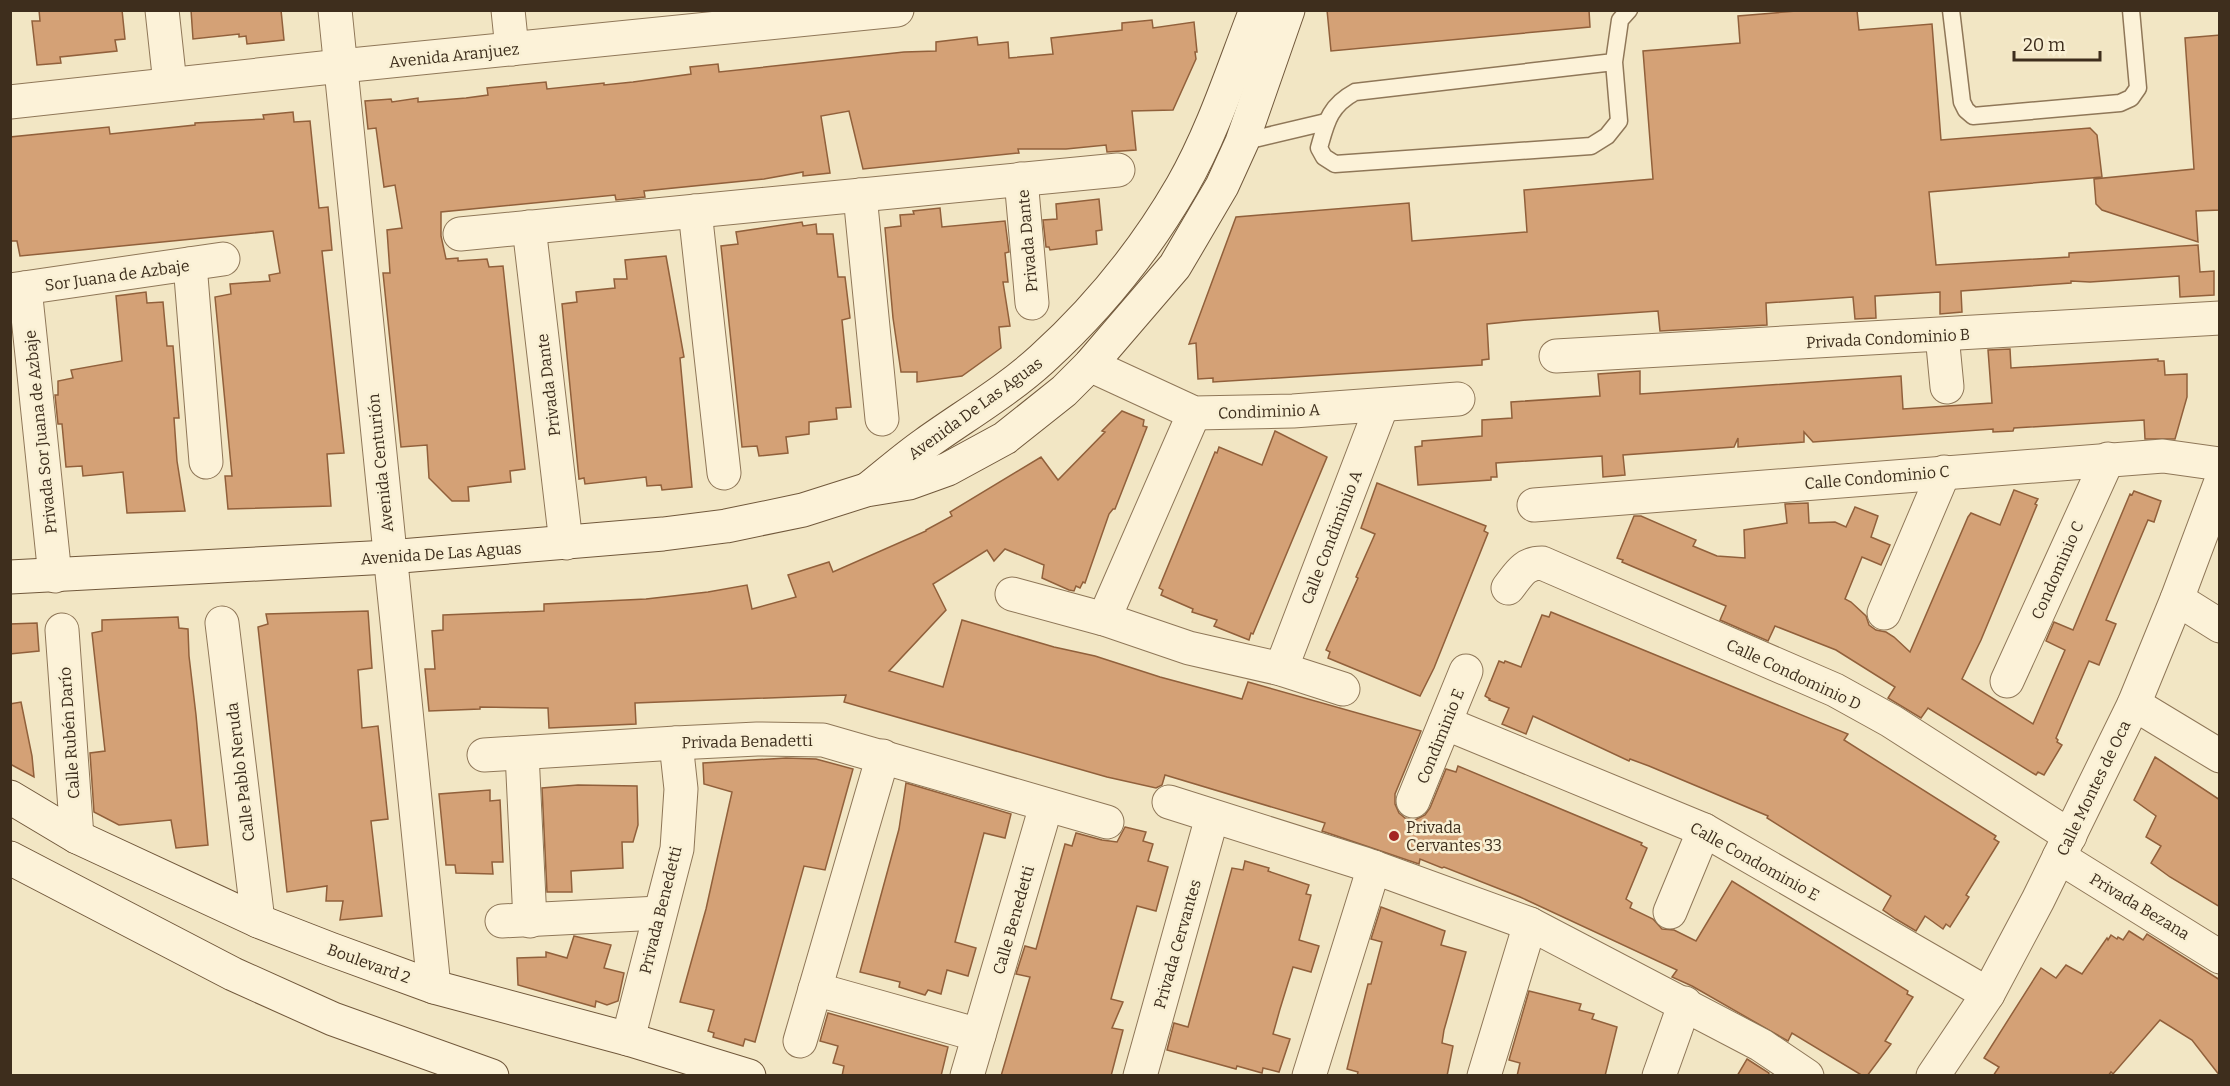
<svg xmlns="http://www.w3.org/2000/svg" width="2230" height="1086" font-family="Bitter,serif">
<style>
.building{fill:#d4a176;stroke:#91603b;stroke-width:1.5}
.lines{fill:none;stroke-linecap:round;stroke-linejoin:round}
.service-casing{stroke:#8f7758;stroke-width:19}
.minor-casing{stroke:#8f7758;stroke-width:35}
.tertiary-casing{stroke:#8f7758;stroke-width:35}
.secondary-casing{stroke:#71583b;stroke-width:35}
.service{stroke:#fcf2d8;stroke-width:16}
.minor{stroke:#fcf2d8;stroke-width:33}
.tertiary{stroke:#fcf2d8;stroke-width:33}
.secondary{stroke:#fcf2d8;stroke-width:33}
.poi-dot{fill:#a42622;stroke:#f9f0d4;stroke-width:2}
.labels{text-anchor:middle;stroke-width:5;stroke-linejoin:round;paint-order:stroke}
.street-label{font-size:16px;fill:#3e2e1d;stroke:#f9f0d4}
.poi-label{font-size:16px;fill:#3e2e1d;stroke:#f9f0d4;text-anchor:start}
</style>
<rect width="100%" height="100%" fill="#f2e6c4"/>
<!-- building -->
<g class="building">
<polygon points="39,10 122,10 125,39 115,40 117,51 60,57 61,63 37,65 32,21 40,21"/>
<polygon points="191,10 281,10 284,40 247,44 246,36 239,37 239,34 193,39"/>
<polygon points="1327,10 1589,10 1590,27 1331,51"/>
<polygon points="1809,10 1857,10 1859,30 1932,24 1941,140 2090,128 2097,135 2102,177 1929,192 1936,265 2069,257 2069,253 2198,245 2200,272 2214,271 2214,295 2180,297 2179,276 2090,282 2071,281 2071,283 1961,291 1962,312 1940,314 1940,292 1875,296 1876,318 1855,319 1853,297 1766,303 1767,325 1660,331 1658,311 1527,320 1487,324 1489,359 1482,360 1482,365 1213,382 1213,378 1198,379 1196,343 1189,344 1236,217 1409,203 1412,241 1527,232 1524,190 1653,179 1643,51 1740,43 1738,16"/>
<polygon points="1152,20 1153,28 1194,22 1197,52 1195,52 1196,59 1173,110 1132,111 1136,150 1107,152 1106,145 1066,149 1018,149 1019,153 863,169 849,111 821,116 830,173 803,176 803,172 764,179 644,191 645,197 616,200 615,195 441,212 441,236 446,259 458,258 458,261 487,259 489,267 503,266 525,469 510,471 511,482 468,487 469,501 452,501 429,478 427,445 401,447 383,273 390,273 387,230 402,228 395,185 384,187 376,128 368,129 365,101 391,99 392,102 418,98 418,102 466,98 488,95 487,88 546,82 547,89 604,83 604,85 633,82 691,74 690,67 718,64 719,72 904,52 936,51 936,42 977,37 978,45 1008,42 1009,58 1053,54 1051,38 1122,30 1122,23"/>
<polygon points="2220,35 2220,210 2196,211 2198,242 2102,210 2096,204 2094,179 2194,169 2185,38"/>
<polygon points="293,112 294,122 310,121 319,208 328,207 332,250 322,251 344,453 327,454 331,506 228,509 225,476 232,476 215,297 231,294 230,284 270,281 269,275 280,273 273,231 20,256 17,241 10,241 10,137 109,127 110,134 195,125 195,123 264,119 263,115"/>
<polygon points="1099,199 1102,230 1096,231 1097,244 1050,250 1049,247 1046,247 1043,220 1057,219 1056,204"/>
<polygon points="940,208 942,227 1005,221 1009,252 1005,253 1008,282 1003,282 1010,326 999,327 1001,348 962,376 917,382 917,372 901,372 893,318 885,228 901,226 900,215 914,214 913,211"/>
<polygon points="802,222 803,226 816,224 817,234 833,234 838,277 845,277 850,318 842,320 851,407 836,408 837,419 809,422 809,434 786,437 788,453 759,456 757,446 742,447 721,246 738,244 736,232"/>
<polygon points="666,256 684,357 680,358 692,487 662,490 661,485 647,486 646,477 585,484 584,478 579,479 562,304 577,302 576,292 615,288 614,279 627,279 625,260"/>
<polygon points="146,292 147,303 163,302 167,346 173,346 179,418 174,418 177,461 185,511 127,513 123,472 83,476 82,466 66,467 62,424 58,424 55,395 58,395 58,381 73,378 71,370 122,361 116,296"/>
<polygon points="2010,349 2011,368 2158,359 2158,361 2164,361 2165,375 2187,374 2187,397 2175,439 2145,439 2144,420 2014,428 2013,431 1993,432 1993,429 1813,442 1804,432 1804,442 1738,447 1738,438 1734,447 1623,455 1625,475 1603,477 1602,456 1496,463 1497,477 1491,477 1491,480 1418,485 1415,447 1422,446 1422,441 1482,436 1482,420 1512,418 1511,402 1600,396 1598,374 1640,371 1640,394 1901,376 1903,409 1992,403 1988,350"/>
<polygon points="1122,411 1144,420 1143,426 1147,427 1115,509 1113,509 1109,514 1085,583 1083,582 1080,588 1076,586 1074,591 1069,590 1042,578 1044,565 1005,549 994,561 987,550 933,584 946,610 889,671 943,687 962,620 1054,647 1095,656 1160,677 1242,699 1248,682 1421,731 1395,794 1395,804 1399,813 1405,818 1415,820 1425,815 1430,808 1446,769 1456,772 1458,766 1642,843 1641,845 1647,848 1626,899 1632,903 1630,908 1653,919 1662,929 1674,930 1696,941 1732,881 1908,991 1907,994 1913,997 1885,1041 1891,1044 1867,1076 1863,1076 1792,1033 1788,1041 1692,986 1672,977 1677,970 1520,897 1444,867 1442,868 1420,859 1419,864 1322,831 1325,823 1165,775 1162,785 1156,788 1107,777 844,702 846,695 635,703 636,724 549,728 548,708 480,707 480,709 429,711 425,669 435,669 432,631 443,630 443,615 544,611 544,604 646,599 708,592 747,585 752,609 796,597 788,575 829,562 833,572 926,531 926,530 952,516 950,512 1041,457 1058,480 1105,432 1102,431"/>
<polygon points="1275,431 1327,457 1253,634 1251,633 1249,640 1214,626 1217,620 1192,612 1193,609 1161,595 1163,590 1159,588 1215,452 1217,453 1219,447 1262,465"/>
<polygon points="1377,483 1486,526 1484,531 1488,533 1434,668 1420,696 1328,658 1330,652 1326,650 1358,578 1356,577 1375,534 1361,528"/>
<polygon points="2014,490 2038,499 2035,504 2037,505 1981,640 1962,679 2033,724 2065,650 2046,641 2054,622 2073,630 2130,494 2132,495 2134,491 2161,501 2154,522 2148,520 2106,620 2116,624 2099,665 2089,661 2056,738 2058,740 2057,742 2062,745 2044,775 2038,772 2036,775 1928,708 1921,718 1888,698 1895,687 1836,650 1775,626 1768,641 1720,620 1726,606 1622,562 1623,560 1617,558 1634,516 1641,516 1696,540 1693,546 1717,556 1745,558 1744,530 1787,523 1785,504 1808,503 1809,523 1835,522 1846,527 1855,507 1878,516 1871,537 1890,545 1881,565 1862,557 1845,599 1851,602 1866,616 1869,625 1876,630 1886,632 1894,637 1910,652 1968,517 1971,513 2000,525"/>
<polygon points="368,611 372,668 358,670 362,728 378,726 388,819 371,821 382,916 340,920 343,901 326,901 327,886 287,892 258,627 268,624 266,614"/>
<polygon points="1551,612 1848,734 1844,740 1996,836 1994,839 1999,842 1966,895 1969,897 1950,927 1946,924 1943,929 1925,916 1916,931 1896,919 1883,910 1891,896 1767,818 1768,816 1649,766 1630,759 1629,761 1533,716 1526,734 1502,724 1509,708 1489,700 1490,699 1485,696 1499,661 1504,663 1505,661 1521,667 1542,615 1549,617"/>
<polygon points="178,617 179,628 188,629 189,656 196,715 208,845 176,848 171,820 119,825 94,812 90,753 105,751 92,633 102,631 102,620"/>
<polygon points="37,623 39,651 10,654 10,624"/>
<polygon points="21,702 32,756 34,777 10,764 10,704"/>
<polygon points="2155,757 2220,800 2220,907 2170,877 2151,863 2161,846 2146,837 2156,816 2134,800"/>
<polygon points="786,758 816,759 853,769 825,870 804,866 755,1042 745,1039 743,1046 713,1037 714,1033 708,1031 714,1010 680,1002 706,909 732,792 704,784 703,763"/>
<polygon points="906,783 1011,814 1005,838 984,833 961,919 955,942 976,948 968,976 947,970 941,994 928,990 925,995 899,987 900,982 860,972 899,829"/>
<polygon points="578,785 637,786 638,825 633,842 622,842 623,868 571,871 572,892 547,892 542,788"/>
<polygon points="490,790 490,801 500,800 503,862 492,862 493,874 456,873 455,865 446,865 439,794"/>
<polygon points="1125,827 1146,832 1143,841 1153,844 1148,861 1168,867 1156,911 1137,906 1111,999 1123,1002 1112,1028 1123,1030 1111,1076 1001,1076 1030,977 1016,974 1025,946 1036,949 1065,844 1072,846 1076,833 1102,840 1117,842"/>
<polygon points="1245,861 1269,868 1268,871 1309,885 1306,894 1311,895 1299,940 1319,946 1311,972 1293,967 1280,1009 1273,1034 1290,1039 1279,1072 1263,1068 1262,1073 1237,1066 1236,1069 1167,1050 1174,1023 1188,1027 1232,868 1243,870"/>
<polygon points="1381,907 1445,931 1441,945 1466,952 1444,1030 1442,1043 1453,1046 1447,1076 1357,1076 1358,1072 1347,1069 1368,984 1371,984 1382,942 1371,939"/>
<polygon points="2129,931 2143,940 2147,934 2220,980 2220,1076 2192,1040 2160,1020 2113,1074 2111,1072 2108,1076 1993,1076 1999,1067 1984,1058 2041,968 2056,978 2066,965 2082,974 2107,938 2108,940 2111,935 2117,939 2118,937 2123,940"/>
<polygon points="574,936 611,945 604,968 624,973 618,1001 607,1005 596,1001 595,1007 518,985 517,958 546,957 546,952 567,958"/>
<polygon points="1529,991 1581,1004 1579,1010 1594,1014 1592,1019 1617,1027 1605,1076 1517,1076 1520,1063 1509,1060"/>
<polygon points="828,1013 948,1047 941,1076 842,1076 844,1066 833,1063 838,1046 820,1041"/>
<polygon points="1747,1059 1769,1073 1768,1076 1737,1076"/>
</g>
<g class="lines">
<defs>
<g id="service">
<polyline points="1951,10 1962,102 1966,110 1973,116 2120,103 2131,98 2138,88 2131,10"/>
<path d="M1614 62 1355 92C1329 106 1326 123 1319 148L1324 157 1335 164 1591 146 1607 136 1619 121 1614 62 1620 20 1629 10"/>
<polyline points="1242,142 1326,122"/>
</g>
<g id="minor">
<polyline points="162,10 170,84"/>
<polyline points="335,10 434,987"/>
<polyline points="508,10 512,49"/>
<polyline points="1021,179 1032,303"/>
<polyline points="860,195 882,419"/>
<polyline points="695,211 724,473"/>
<polyline points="529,227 566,543"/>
<polyline points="460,234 1118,170"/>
<polyline points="190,264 206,462"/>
<polyline points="25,288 55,576"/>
<polyline points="10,290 223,259"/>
<polyline points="1942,335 1947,387"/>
<polyline points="1556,356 2220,318"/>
<polyline points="1090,365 1194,413 1293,411 1458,399"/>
<polyline points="1534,505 2163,456 2220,464"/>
<path d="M1508 588C1519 574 1524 563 1542 563L1835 690 1891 721 2070 836"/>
<polyline points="1012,594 1104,619 1189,648 1281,669 1343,689"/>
<polyline points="2177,599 2220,626"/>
<polyline points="1884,613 1944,472"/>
<polyline points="1104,619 1194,413"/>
<polyline points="222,623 258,921"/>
<polyline points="62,630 77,837"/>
<polyline points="1281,669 1382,405"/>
<polyline points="2007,681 2108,459"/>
<polyline points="2134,704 2220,756"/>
<polyline points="1445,723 1704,830 1988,994"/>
<polyline points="522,753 530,921"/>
<polyline points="484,755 676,743 757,739 823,740 1107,822"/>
<polyline points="1413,801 1466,671"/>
<polyline points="1169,802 1365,864 1530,924 1761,1045 1807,1076"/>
<polyline points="2059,857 2220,957"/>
<polyline points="1670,912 1704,830"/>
<polyline points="502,921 659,913"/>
<polyline points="815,989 979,1035"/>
<polyline points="628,1039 677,849 681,789 676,743"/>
<polyline points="800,1041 883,756"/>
<polyline points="967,1076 1046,806"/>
<polyline points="1140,1076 1212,817"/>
<polyline points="1309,1076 1374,867"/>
<polyline points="1484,1076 1530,924"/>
<polyline points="1659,1076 1685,1003"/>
</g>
<g id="tertiary">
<polyline points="10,102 341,66 897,10"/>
<polyline points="1933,1076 1988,994 2038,900 2134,704 2177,599 2220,484"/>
</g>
<g id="secondary">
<path d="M868 489C887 474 905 458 925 444 964 416 1007 391 1042 359 1097 309 1145 250 1182 186 1213 132 1233 69 1256 10"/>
<polyline points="10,577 389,557 663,534 726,526 803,510 866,490 909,483 948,469 1005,438 1064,391 1090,365 1175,266 1222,186 1242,142 1288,10"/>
<polyline points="10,797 77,837 258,921 330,949 434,987 628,1039 749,1076"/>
<polyline points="10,858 233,974 333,1019 492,1076"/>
</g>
</defs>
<!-- service casing -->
<use href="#service" class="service-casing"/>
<!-- minor casing -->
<use href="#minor" class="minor-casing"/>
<!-- tertiary casing -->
<use href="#tertiary" class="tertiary-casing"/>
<!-- secondary casing -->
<use href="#secondary" class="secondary-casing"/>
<!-- service -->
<use href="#service" class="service"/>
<!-- minor -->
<use href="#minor" class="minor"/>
<!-- tertiary -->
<use href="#tertiary" class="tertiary"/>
<!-- secondary -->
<use href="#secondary" class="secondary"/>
</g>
<!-- markers -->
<circle class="poi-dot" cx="1394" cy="836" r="6"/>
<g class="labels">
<!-- street labels -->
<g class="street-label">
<text transform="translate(454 55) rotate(-6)" y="6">Avenida Aranjuez</text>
<text transform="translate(1027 241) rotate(-95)" y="6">Privada Dante</text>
<text transform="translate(117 275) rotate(-8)" y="6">Sor Juana de Azbaje</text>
<text transform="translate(1888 338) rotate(-3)" y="6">Privada Condominio B</text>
<text transform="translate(548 385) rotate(-97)" y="6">Privada Dante</text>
<text transform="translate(975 408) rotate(-36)" y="6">Avenida De Las Aguas</text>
<text transform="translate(1269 411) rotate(-2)" y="6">Condiminio A</text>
<text transform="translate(40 432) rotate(-96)" y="6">Privada Sor Juana de Azbaje</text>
<text transform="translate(380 463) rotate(-96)" y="6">Avenida Centurión</text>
<text transform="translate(1877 477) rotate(-5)" y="6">Calle Condominio C</text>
<text transform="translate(1331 537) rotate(-69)" y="6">Calle Condiminio A</text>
<text transform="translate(441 553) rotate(-4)" y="6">Avenida De Las Aguas</text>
<text transform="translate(2057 570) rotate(-66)" y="6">Condominio C</text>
<text transform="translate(1794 674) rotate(25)" y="6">Calle Condominio D</text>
<text transform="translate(69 733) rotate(-94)" y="6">Calle Rubén Darío</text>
<text transform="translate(1440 736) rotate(-68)" y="6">Condiminio E</text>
<text transform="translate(747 741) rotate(-1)" y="6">Privada Benadetti</text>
<text transform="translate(240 772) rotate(-97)" y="6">Calle Pablo Neruda</text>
<text transform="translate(2093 788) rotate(-64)" y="6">Calle Montes de Oca</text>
<text transform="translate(1755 861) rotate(29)" y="6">Calle Condominio E</text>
<text transform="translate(2140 906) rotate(31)" y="6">Privada Bezana</text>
<text transform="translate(660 910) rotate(-76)" y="6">Privada Benedetti</text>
<text transform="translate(1013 920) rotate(-74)" y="6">Calle Benedetti</text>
<text transform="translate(1177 944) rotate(-74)" y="6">Privada Cervantes</text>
<text transform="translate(369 963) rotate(20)" y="6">Boulevard 2</text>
</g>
<!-- poi labels -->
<g class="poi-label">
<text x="1406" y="833">Privada<tspan x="1406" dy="18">Cervantes 33</tspan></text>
</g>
</g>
<!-- border -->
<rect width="2230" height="1086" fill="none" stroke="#3e2e1d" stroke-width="24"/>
<!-- scale -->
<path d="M2014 51v9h86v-9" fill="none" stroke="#3e2e1d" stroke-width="3"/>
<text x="2023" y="51" font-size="18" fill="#3e2e1d" stroke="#f9f0d4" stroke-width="4.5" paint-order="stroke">20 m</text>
</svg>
